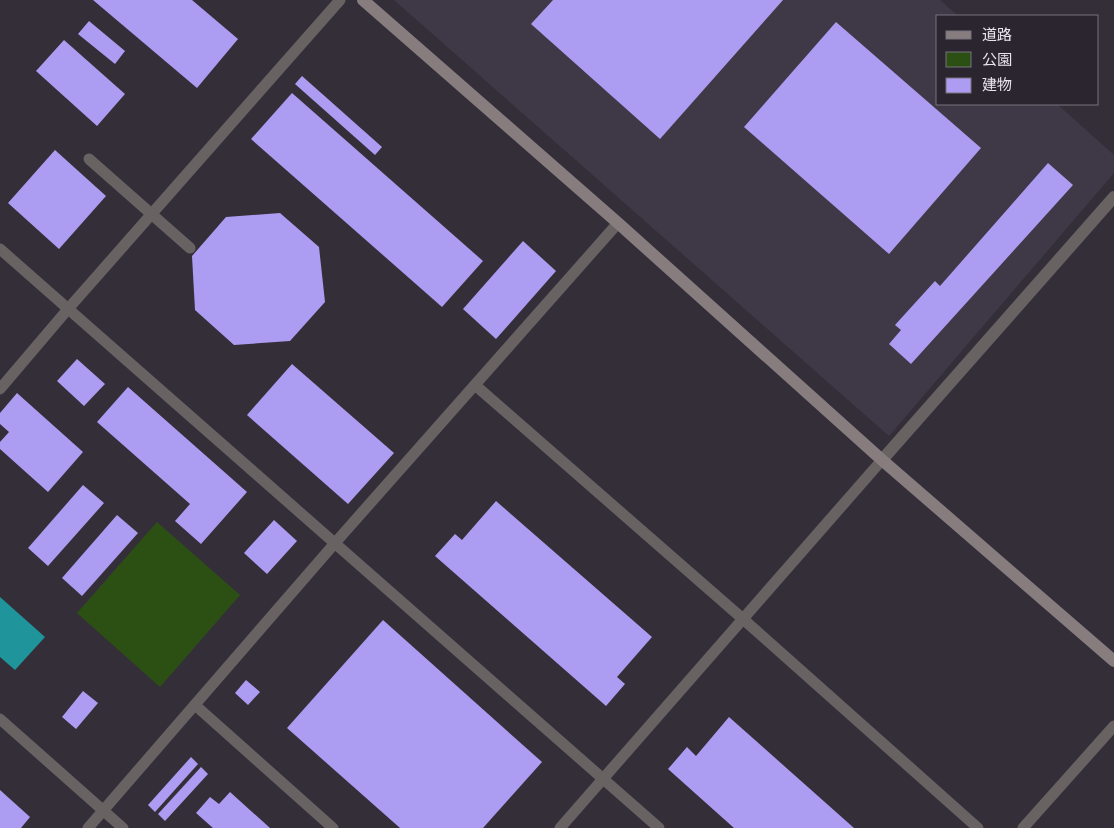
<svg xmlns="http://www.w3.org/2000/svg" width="1114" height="828" font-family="Georgia,'Noto Sans JP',serif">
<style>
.built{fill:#3f3847}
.green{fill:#2c5014}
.water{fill:#1f959b}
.building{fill:#ad9df2}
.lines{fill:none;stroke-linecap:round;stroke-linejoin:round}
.lane{stroke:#686263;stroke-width:11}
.street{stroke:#686263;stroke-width:12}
.secondary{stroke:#877d7f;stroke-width:12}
</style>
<rect width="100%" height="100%" fill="#342e39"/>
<!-- built -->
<polygon class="built" points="394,0 940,0 958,16 938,16 938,104 1057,104 1114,155 1114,173 889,436"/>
<!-- green -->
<polygon class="green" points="157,522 240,595 160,687 77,613"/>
<!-- water -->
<polygon class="water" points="0,597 45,637 15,670 0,657"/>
<!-- building -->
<g class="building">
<polygon points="93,0 192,0 238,39 197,88"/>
<polygon points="553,0 783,0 660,139 531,24"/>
<polygon points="89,21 125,51 115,64 78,34"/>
<polygon points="836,22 981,148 889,254 744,127"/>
<polygon points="64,40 125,94 97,126 36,71"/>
<polygon points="302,76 382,147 375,155 295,84"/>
<polygon points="292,93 483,261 442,307 251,139"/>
<polygon points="55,150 106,196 59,249 8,203"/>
<polygon points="1048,163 1073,185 911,364 889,344 901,330 895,325 935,281 940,286"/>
<polygon points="280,213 319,247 325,302 290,341 234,345 195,310 192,256 226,217"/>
<polygon points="523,241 556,271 496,339 463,309"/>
<polygon points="77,359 105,384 84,406 57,381"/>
<polygon points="292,364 394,453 348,504 247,415"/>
<polygon points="128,387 247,492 201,544 175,521 190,504 97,422"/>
<polygon points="17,393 83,452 48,492 0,449 0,442 9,432 0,424 0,413"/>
<polygon points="83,485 104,503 48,566 28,548"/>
<polygon points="496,501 652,637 617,677 625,684 606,706 435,556 455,534 462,540"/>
<polygon points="117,515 138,533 82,596 62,578"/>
<polygon points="274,520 297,541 267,574 244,553"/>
<polygon points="383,620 542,762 483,828 400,828 287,728"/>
<polygon points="246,680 260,692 248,705 235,693"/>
<polygon points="83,691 98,703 76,729 62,717"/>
<polygon points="729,717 854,828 734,828 668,769 687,747 696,756"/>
<polygon points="191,757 198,764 155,812 148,805"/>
<polygon points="201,767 208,774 165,821 158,814"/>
<polygon points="0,790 30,817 21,828 0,828"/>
<polygon points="230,792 270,828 213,828 196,813 210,797 219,804"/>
</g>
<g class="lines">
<!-- lane -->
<g class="lane">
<polyline points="89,159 190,248"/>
<polyline points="0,249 659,828"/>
<polyline points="475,385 743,619 978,828"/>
<polyline points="0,389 68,309 340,0"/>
<polyline points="195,705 333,828"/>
<polyline points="0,719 123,828"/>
<polyline points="88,828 335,543 618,223"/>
<polyline points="560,828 882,460"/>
<polyline points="1023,828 1114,726"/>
</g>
<!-- street -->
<polyline class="street" points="882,460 1114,197"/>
<!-- secondary -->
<polyline class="secondary" points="363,0 618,223 882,460 1114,661"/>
</g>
<!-- legend -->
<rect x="936" y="15" width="162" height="90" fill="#2a252f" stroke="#76727b"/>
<rect x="946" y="31" width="25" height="8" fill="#877d7f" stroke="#76727b"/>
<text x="982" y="40" font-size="15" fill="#e8e5ec">道路</text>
<rect x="946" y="52" width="25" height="15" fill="#2c5014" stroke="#76727b"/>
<text x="982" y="65" font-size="15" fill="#e8e5ec">公園</text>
<rect x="946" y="78" width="25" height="15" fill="#ad9df2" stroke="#76727b"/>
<text x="982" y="90" font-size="15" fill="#e8e5ec">建物</text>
</svg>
